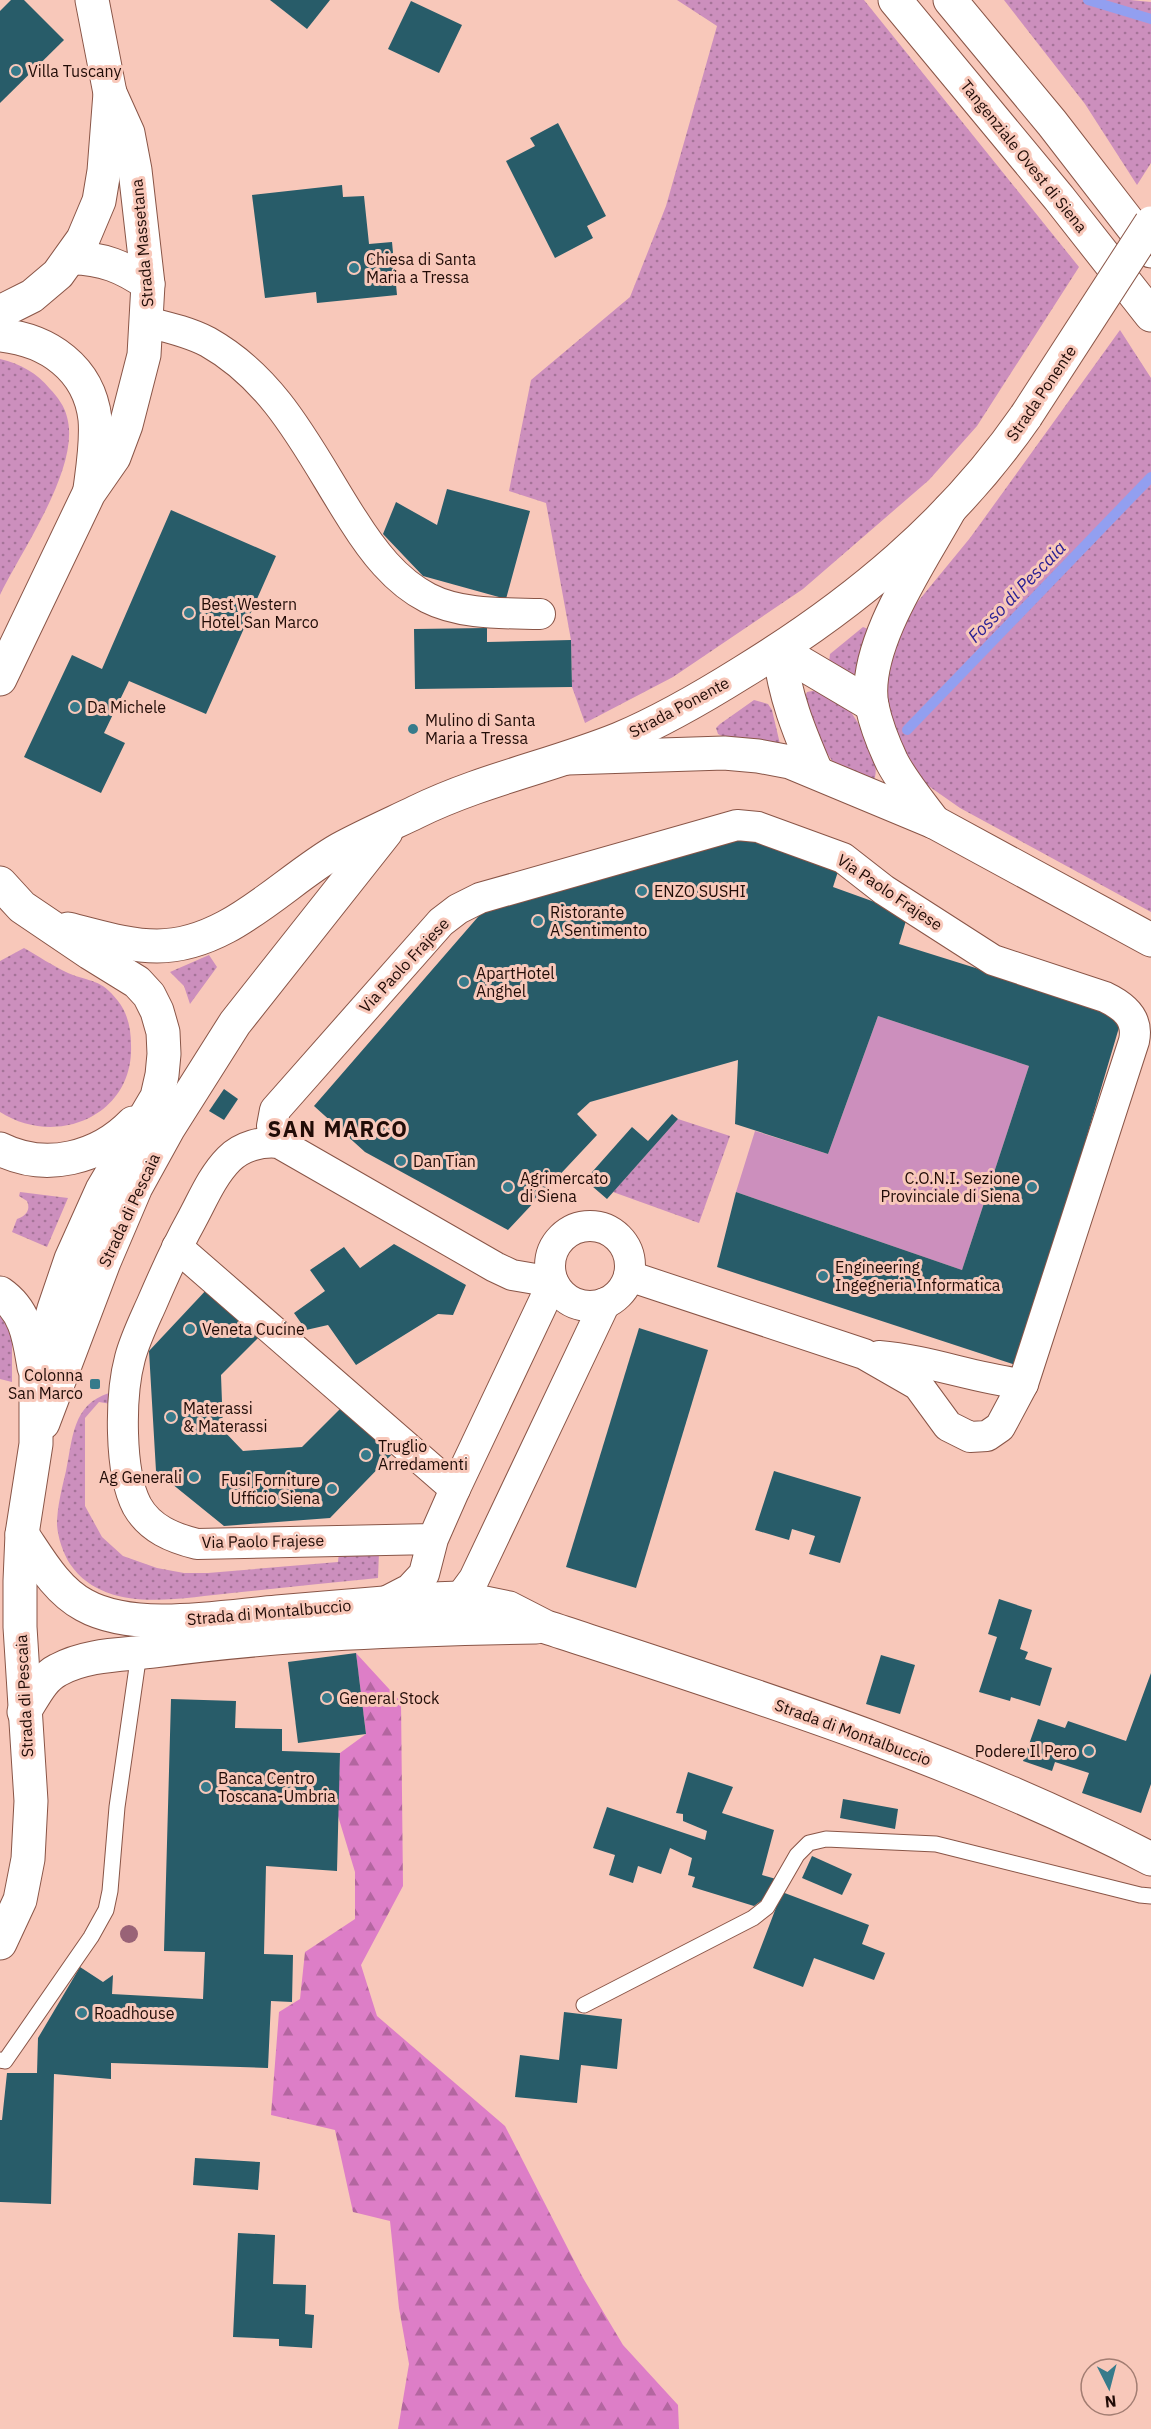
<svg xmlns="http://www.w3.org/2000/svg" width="1151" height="2429" font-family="'IBM Plex Sans',sans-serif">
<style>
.grass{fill:url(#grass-dots)}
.forest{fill:url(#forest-firs)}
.park{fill:#cc8fbd}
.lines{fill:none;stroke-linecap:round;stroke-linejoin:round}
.stream{stroke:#929ff0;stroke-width:10}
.building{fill:#285c69}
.service-casing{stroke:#895547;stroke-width:17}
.minor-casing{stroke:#895547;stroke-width:32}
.tertiary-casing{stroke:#895547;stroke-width:35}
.primary-casing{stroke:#895547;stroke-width:35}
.trunk-casing{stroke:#895547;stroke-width:35}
.service{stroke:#fff;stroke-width:15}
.minor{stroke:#fff;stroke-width:30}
.tertiary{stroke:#fff;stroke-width:33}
.primary{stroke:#fff;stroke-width:33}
.trunk{stroke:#fff;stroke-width:33}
.primary-bridge-casing{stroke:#895547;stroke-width:35;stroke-linecap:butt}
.primary-bridge{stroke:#fff;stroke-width:33}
.tree{fill:#996377}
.poi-dot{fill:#377b8b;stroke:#f8c8ba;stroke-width:2}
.labels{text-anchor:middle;stroke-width:6;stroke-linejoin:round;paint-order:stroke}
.poi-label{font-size:16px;fill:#210c07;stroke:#f8c8ba;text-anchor:start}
.street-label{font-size:16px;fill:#210c07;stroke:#f8c8ba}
.water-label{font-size:18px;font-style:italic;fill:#2b2194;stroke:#f8c8ba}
.district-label{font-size:22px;font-weight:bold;letter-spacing:1.5px;fill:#210c07;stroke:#f8c8ba}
</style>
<defs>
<pattern id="grass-dots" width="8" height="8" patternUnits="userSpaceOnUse" patternTransform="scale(1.5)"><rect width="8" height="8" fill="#cc8fbd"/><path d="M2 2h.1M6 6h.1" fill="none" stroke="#a57398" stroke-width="1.8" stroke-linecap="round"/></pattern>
<pattern id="forest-firs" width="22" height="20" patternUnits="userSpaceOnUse" patternTransform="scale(1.5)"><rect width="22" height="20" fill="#dd7ec7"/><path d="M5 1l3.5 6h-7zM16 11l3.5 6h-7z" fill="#b366a0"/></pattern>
</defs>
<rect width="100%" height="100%" fill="#f8c8ba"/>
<!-- grass -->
<g class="grass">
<polygon points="677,0 864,0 1079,267 977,426 929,480 803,589 673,677 585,723 572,687 571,640 546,503 509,491 531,380 630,297 666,206 717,26"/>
<polygon points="1004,0 1130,0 1151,2 1151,163 1137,185 1085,104"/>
<polygon points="1120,330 1151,378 1151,912 960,808 920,780 901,755 888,719 884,670 906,616 970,538"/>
<path d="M0 359C21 364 37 373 50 389 57 396 65 407 67 417 81 467 22 549 0 595Z"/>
<polygon points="863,627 868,629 855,674 849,676 829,662 830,654"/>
<path d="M817 690C824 692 835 693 839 698 854 712 885 762 873 782L833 762 818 740 805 696 807 692Z"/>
<polygon points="754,700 768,704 772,710 780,744 750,738 724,737 718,734 716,728 720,724"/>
<path d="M24 948C38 956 53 966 68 973 92 983 100 978 118 1001 128 1014 131 1029 131 1045 134 1116 56 1148 0 1112V961Z"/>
<polygon points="209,955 217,967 190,1004 184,986 170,972"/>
<polygon points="678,1119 730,1136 699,1223 613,1192"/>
<path d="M20 1192 68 1198 47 1247 12 1232 17 1219C26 1216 31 1210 27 1201L19 1196Z"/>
<polygon points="0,1315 12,1336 12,1382 0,1379"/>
<path d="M109 1393 111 1404 99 1402 85 1418V1506L102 1537 123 1556 157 1568 184 1573H208L338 1562 339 1552H379L378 1578C329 1583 280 1588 232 1593 179 1598 105 1615 70 1564 63 1553 58 1538 57 1525 57 1507 62 1488 66 1471 73 1438 72 1405 109 1393Z"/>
</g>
<!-- forest -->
<polygon class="forest" points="356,1653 401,1702 403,1886 361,1965 377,2016 505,2126 583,2278 623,2345 678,2405 679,2429 398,2429 409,2364 399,2308 390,2221 353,2212 335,2130 271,2115 279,2012 300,1999 305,1952 355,1919 355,1872 338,1816 340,1753 366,1734"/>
<!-- park -->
<polygon class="park" points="878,1016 1029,1066 962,1270 736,1192 755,1131 828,1154"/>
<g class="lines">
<!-- stream -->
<g class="stream">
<polyline points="1088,0 1151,19"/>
<polyline points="907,730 1151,477"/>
</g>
</g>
<!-- building -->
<g class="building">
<polygon points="11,0 24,0 64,40 0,103 0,11"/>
<polygon points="270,0 330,0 307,29"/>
<polygon points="411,1 462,25 439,73 388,49"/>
<polygon points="558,123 606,216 587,226 593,238 555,258 506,161 535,146 530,138"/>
<polygon points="342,185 343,197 364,196 369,244 392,242 397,295 317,303 316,292 265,298 252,195"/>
<polygon points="447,489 530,511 506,599 423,576 383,534 396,502 437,525"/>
<polygon points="171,510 276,556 206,714 129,681 104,733 125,743 101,793 24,757 72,655 102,669"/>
<polygon points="487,628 487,642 571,640 572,687 415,689 414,629"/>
<polygon points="752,832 841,862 833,887 908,914 899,944 1123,1014 1019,1366 717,1267 736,1192 962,1270 1029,1066 878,1016 828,1154 735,1124 738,1060 590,1102 577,1114 597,1135 508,1230 365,1152 314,1106 484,910"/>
<polygon points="224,1089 238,1099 224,1120 209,1111"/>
<polygon points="672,1114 678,1119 607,1199 585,1180 632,1127 648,1141"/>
<polygon points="394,1244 466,1285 453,1315 438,1314 356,1365 328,1325 306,1330 294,1313 325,1291 310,1270 344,1247 360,1268"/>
<polygon points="209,1287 261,1335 221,1375 223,1430 243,1451 302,1447 344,1405 396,1450 330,1518 224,1526 156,1471 149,1351"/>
<polygon points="639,1328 708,1350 636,1588 566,1567"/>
<polygon points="774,1471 861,1497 840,1563 809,1554 815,1536 792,1529 789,1540 755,1530"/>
<polygon points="999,1599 1032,1610 1020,1649 1028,1652 1025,1659 1052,1668 1040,1706 1011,1697 1010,1701 979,1692 997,1637 988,1634"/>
<polygon points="356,1653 366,1734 298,1743 288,1662"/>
<polygon points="881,1655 915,1665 900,1714 866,1704"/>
<polygon points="1151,1673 1151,1784 1141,1813 1082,1793 1089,1773 1055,1762 1052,1771 1023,1761 1038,1719 1065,1728 1068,1721 1126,1741"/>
<polygon points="171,1699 236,1701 235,1728 282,1729 282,1751 340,1753 337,1871 266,1866 264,1954 293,1955 292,2002 271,2001 268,2068 111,2063 111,2079 54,2074 51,2204 0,2202 0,2120 2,2120 7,2073 37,2073 38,2038 80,1967 103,1982 113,1975 112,1994 203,1999 205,1952 164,1951"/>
<polygon points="688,1772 733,1787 722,1813 774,1830 762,1875 776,1879 775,1891 754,1906 692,1887 695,1877 688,1875 692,1858 670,1848 661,1874 638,1866 633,1883 609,1875 615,1855 593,1848 607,1807 705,1840 707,1831 683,1821 683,1814 676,1813"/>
<polygon points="843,1799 898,1809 895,1829 840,1818"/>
<polygon points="812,1856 852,1874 842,1895 802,1878"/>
<polygon points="782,1892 869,1925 862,1944 885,1953 874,1980 814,1958 803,1987 753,1968"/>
<polygon points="564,2012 622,2019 617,2069 581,2065 577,2103 515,2097 520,2055 559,2060"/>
<polygon points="195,2158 260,2162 258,2190 193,2185"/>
<polygon points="238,2233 275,2235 273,2284 306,2285 305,2314 314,2315 312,2348 279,2346 279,2339 233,2337"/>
</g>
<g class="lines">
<defs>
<g id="service">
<polyline points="584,2005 753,1918 767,1907 797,1855 809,1843 826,1839 936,1844 1140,1895 1151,1896"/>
<polyline points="0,2060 5,2061 91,1937 106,1910 110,1891 117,1807 139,1653"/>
</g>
<g id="minor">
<path d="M147 322C167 327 189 332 208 342 279 382 311 455 353 520 372 550 395 581 428 598 461 615 504 613 540 614"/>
<path d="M279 1143 272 1126 275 1110 441 922 458 909 480 898 737 825 758 827 843 858 884 890 993 960 1105 997C1124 1006 1139 1018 1134 1041L1023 1384 1000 1427 987 1436 970 1437 948 1426 918 1385 864 1354 629 1276"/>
<circle cx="590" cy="1266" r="40"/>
<polyline points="177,1247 455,1489"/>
<path d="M879 1356C929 1360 973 1378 1023 1384"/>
<path d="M383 1603 410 1589 424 1574 433 1539 455 1489 553 1282 512 1275 495 1267 279 1143C262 1141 242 1146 229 1159 212 1176 202 1201 191 1221 176 1248 164 1275 152 1303 144 1321 135 1339 130 1358 120 1395 119 1472 137 1506 150 1529 173 1538 197 1544L433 1539"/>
<polyline points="441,1608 460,1598 474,1579 605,1303"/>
</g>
<g id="tertiary">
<path d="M22 1534C39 1559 56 1590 84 1605 134 1633 221 1617 277 1612 329 1608 380 1603 432 1599L460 1598 509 1608 546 1627C751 1694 959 1759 1151 1859"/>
<path d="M24 1712C34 1697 42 1678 58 1670 87 1654 123 1655 155 1651 281 1634 408 1629 536 1627"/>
</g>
<g id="primary">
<path d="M72 258C102 258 124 267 148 284"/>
<polyline points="0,312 32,296 58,274 83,239 99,201 104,171 110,93 92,0"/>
<path d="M0 335C48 340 89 368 95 419 97 442 93 466 90 489"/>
<polyline points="0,679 89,493 114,457 126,425 144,355 148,284 135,170 128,133 110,93"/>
<polyline points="0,883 22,907 90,953 137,982 149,995 157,1011 163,1032 164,1054 162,1075 157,1097 102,1190 71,1259 54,1309 36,1374 36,1444 22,1534 20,1581 20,1627 31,1801 28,1859 20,1900 0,1943"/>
<path d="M68 929C97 936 128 946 157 946 229 946 282 882 340 849 364 836 391 824 416 812 481 780 552 766 619 739 662 721 703 697 743 672 854 604 952 523 1026 416"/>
<path d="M0 1149C46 1172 99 1158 133 1123"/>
<path d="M0 1293C26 1311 29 1337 34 1367"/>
<polyline points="43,1423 104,1262 136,1187 168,1129 235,1023 386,832"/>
</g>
<g id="trunk">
<polyline points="895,0 1059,198 1151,315"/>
<polyline points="950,0 1052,123 1151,251"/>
<path d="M779 650C785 697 798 729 816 771"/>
<polyline points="779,650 872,705"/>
<polyline points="568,758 724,753 758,756 790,762 934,822 1151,940"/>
<path d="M934 822C920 803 903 783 892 762 884 745 876 725 872 706 861 647 922 560 950 509"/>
</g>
</defs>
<!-- service casing -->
<use href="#service" class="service-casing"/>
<!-- minor casing -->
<use href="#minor" class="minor-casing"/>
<!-- tertiary casing -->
<use href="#tertiary" class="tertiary-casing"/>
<!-- primary casing -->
<use href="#primary" class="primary-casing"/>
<!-- trunk casing -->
<use href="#trunk" class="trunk-casing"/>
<!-- service -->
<use href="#service" class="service"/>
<!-- minor -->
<use href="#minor" class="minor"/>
<!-- tertiary -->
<use href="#tertiary" class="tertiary"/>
<!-- primary -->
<use href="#primary" class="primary"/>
<!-- trunk -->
<use href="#trunk" class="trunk"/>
<defs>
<polyline id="primary-bridge" points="1026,416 1151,223"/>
</defs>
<!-- primary-bridge casing -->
<use href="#primary-bridge" class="primary-bridge-casing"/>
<!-- primary-bridge -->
<use href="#primary-bridge" class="primary-bridge"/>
</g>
<!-- trees -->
<circle class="tree" cx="129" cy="1934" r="9"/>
<!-- markers -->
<g class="poi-dot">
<circle cx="16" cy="71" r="6"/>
<circle cx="354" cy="268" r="6"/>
<circle cx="189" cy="613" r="6"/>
<circle cx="75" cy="707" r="6"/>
<circle cx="413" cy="729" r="6"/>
<circle cx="642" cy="891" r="6"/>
<circle cx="538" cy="921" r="6"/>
<circle cx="464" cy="982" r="6"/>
<circle cx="401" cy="1161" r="6"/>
<circle cx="508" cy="1187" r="6"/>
<circle cx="1032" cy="1187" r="6"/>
<circle cx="823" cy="1276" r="6"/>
<circle cx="190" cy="1329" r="6"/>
<rect x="89" y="1378" width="12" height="12" rx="3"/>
<circle cx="171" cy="1417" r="6"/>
<circle cx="366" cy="1455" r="6"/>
<circle cx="194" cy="1477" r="6"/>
<circle cx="332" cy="1489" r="6"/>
<circle cx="327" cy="1698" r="6"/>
<circle cx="1089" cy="1751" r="6"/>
<circle cx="206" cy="1787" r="6"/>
<circle cx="82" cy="2013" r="6"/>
</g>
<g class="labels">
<!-- poi labels -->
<g class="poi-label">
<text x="28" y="77">Villa Tuscany</text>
<text x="366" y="265">Chiesa di Santa<tspan x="366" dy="18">Maria a Tressa</tspan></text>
<text x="201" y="610">Best Western<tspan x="201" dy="18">Hotel San Marco</tspan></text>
<text x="87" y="713">Da Michele</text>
<text x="425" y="726">Mulino di Santa<tspan x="425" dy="18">Maria a Tressa</tspan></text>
<text x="654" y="897">ENZO SUSHI</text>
<text x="550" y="918">Ristorante<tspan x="550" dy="18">A Sentimento</tspan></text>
<text x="476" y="979">ApartHotel<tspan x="476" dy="18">Anghel</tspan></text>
<text x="413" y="1167">Dan Tian</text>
<text x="520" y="1184">Agrimercato<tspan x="520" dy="18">di Siena</tspan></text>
<text x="1020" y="1184" text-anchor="end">C.O.N.I. Sezione<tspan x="1020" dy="18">Provinciale di Siena</tspan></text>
<text x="835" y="1273">Engineering<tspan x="835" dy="18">Ingegneria Informatica</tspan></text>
<text x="202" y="1335">Veneta Cucine</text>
<text x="83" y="1381" text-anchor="end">Colonna<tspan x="83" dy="18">San Marco</tspan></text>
<text x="183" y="1414">Materassi<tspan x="183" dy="18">&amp; Materassi</tspan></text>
<text x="378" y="1452">Truglio<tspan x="378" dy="18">Arredamenti</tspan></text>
<text x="182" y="1483" text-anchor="end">Ag Generali</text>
<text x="320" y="1486" text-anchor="end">Fusi Forniture<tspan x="320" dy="18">Ufficio Siena</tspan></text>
<text x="339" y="1704">General Stock</text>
<text x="1077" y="1757" text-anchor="end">Podere Il Pero</text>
<text x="218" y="1784">Banca Centro<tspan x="218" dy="18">Toscana-Umbria</tspan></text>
<text x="94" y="2019">Roadhouse</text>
</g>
<!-- street labels -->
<g class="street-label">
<text transform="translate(1024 156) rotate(51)" y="6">Tangenziale Ovest di Siena</text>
<text transform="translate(142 243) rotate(-95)" y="6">Strada Massetana</text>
<text transform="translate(1041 393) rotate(-56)" y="6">Strada Ponente</text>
<text transform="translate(679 707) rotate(-28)" y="6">Strada Ponente</text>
<text transform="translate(890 892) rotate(34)" y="6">Via Paolo Frajese</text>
<text transform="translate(404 965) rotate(-47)" y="6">Via Paolo Frajese</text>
<text transform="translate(129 1210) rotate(-65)" y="6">Strada di Pescaia</text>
<text transform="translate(263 1541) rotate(-1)" y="6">Via Paolo Frajese</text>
<text transform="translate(269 1612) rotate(-5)" y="6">Strada di Montalbuccio</text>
<text transform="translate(24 1696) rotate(-93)" y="6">Strada di Pescaia</text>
<text transform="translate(853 1732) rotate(20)" y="6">Strada di Montalbuccio</text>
</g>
<!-- water labels -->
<g class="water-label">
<text transform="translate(1017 592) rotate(-46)" y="6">Fosso di Pescaia</text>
</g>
<!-- district labels -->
<g class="district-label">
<text x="338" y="1137">SAN MARCO</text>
</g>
</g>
<!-- north arrow -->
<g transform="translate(1109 2387) rotate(174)"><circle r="28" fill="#f8c8ba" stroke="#a27d72" stroke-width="1.5"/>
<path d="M0-4.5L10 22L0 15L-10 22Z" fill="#377b8b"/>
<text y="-9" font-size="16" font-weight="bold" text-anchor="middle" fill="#210c07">N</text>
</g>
</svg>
